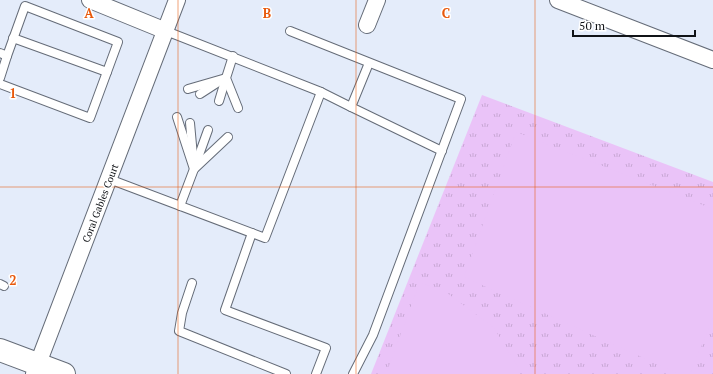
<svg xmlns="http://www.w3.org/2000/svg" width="713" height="374" font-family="'PT Serif',serif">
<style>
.park{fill:url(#park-tufts)}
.garden{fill:#eac3f8}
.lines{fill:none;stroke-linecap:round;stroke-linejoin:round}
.service-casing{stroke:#656c78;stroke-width:10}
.minor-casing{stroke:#656c78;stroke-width:18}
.secondary-casing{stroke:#656c78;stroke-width:24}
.service{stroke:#fff;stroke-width:8}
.minor{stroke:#fff;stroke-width:16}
.secondary{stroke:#fff;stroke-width:22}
.grid{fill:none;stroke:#e8590c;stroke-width:1;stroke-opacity:0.55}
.labels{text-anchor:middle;stroke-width:3;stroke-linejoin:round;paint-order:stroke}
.street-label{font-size:10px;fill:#101317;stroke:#fff}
.grid-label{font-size:13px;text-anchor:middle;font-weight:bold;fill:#e8590c;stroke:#fff;stroke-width:3;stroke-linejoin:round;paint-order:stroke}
</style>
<defs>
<pattern id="park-tufts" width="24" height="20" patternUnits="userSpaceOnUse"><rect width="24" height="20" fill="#eac3f8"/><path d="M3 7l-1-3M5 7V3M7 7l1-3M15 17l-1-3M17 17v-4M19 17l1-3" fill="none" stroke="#c8a7d4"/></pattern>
</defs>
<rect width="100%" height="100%" fill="#e4ecfa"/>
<!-- park -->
<polygon class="park" points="482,95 713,182 713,374 371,374"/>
<!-- garden -->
<g class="garden">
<polygon points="516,132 713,209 713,317 690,374 679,374 464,277"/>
<polygon points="420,282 447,293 493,327 517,365 519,374 386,374"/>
</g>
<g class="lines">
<defs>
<g id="service">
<polyline points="166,31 321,92 351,107"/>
<polyline points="290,31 461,99 373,335 353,374"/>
<polyline points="13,38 107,72"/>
<polyline points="0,53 7,56 25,6 118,42 90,118 0,84"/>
<polyline points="233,56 226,78 238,108"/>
<polyline points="369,63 351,107 442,151"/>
<polyline points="0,78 7,56"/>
<polyline points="188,89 226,78"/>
<polyline points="200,94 217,83"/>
<polyline points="219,101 226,78"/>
<polyline points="177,117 194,169"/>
<polyline points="190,123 193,156"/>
<polyline points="195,166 208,130"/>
<polyline points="109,179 265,238 321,92"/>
<polyline points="180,206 194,169 228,137"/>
<polyline points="252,233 225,310 326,348 316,374"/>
<polyline points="192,283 182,313 179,331 286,374"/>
<polyline points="0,284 4,286"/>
</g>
<g id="minor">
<polyline points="90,0 166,31"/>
<polyline points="558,0 713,60"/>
<polyline points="367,25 377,0"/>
<polyline points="34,374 177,0"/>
</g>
<polyline id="secondary" points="0,350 64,374"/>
</defs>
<!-- service casing -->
<use href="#service" class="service-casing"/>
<!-- minor casing -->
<use href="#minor" class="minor-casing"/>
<!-- secondary casing -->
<use href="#secondary" class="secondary-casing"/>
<!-- service -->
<use href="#service" class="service"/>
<!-- minor -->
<use href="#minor" class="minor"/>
<!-- secondary -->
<use href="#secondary" class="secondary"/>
</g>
<!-- grid -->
<path class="grid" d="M178 0V374M356 0V374M535 0V374M0 187H713"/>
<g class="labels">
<!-- street labels -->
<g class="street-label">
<text transform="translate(100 203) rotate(-69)" y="4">Coral Gables Court</text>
</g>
</g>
<g class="grid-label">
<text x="89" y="18">A</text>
<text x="267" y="18">B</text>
<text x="446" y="18">C</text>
<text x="13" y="98">1</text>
<text x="13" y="285">2</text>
</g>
<!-- scale -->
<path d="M573 30v6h122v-6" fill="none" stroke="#101317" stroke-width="2"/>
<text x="579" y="30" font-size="12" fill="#101317" stroke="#ffffff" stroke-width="3" paint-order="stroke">50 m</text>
</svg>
